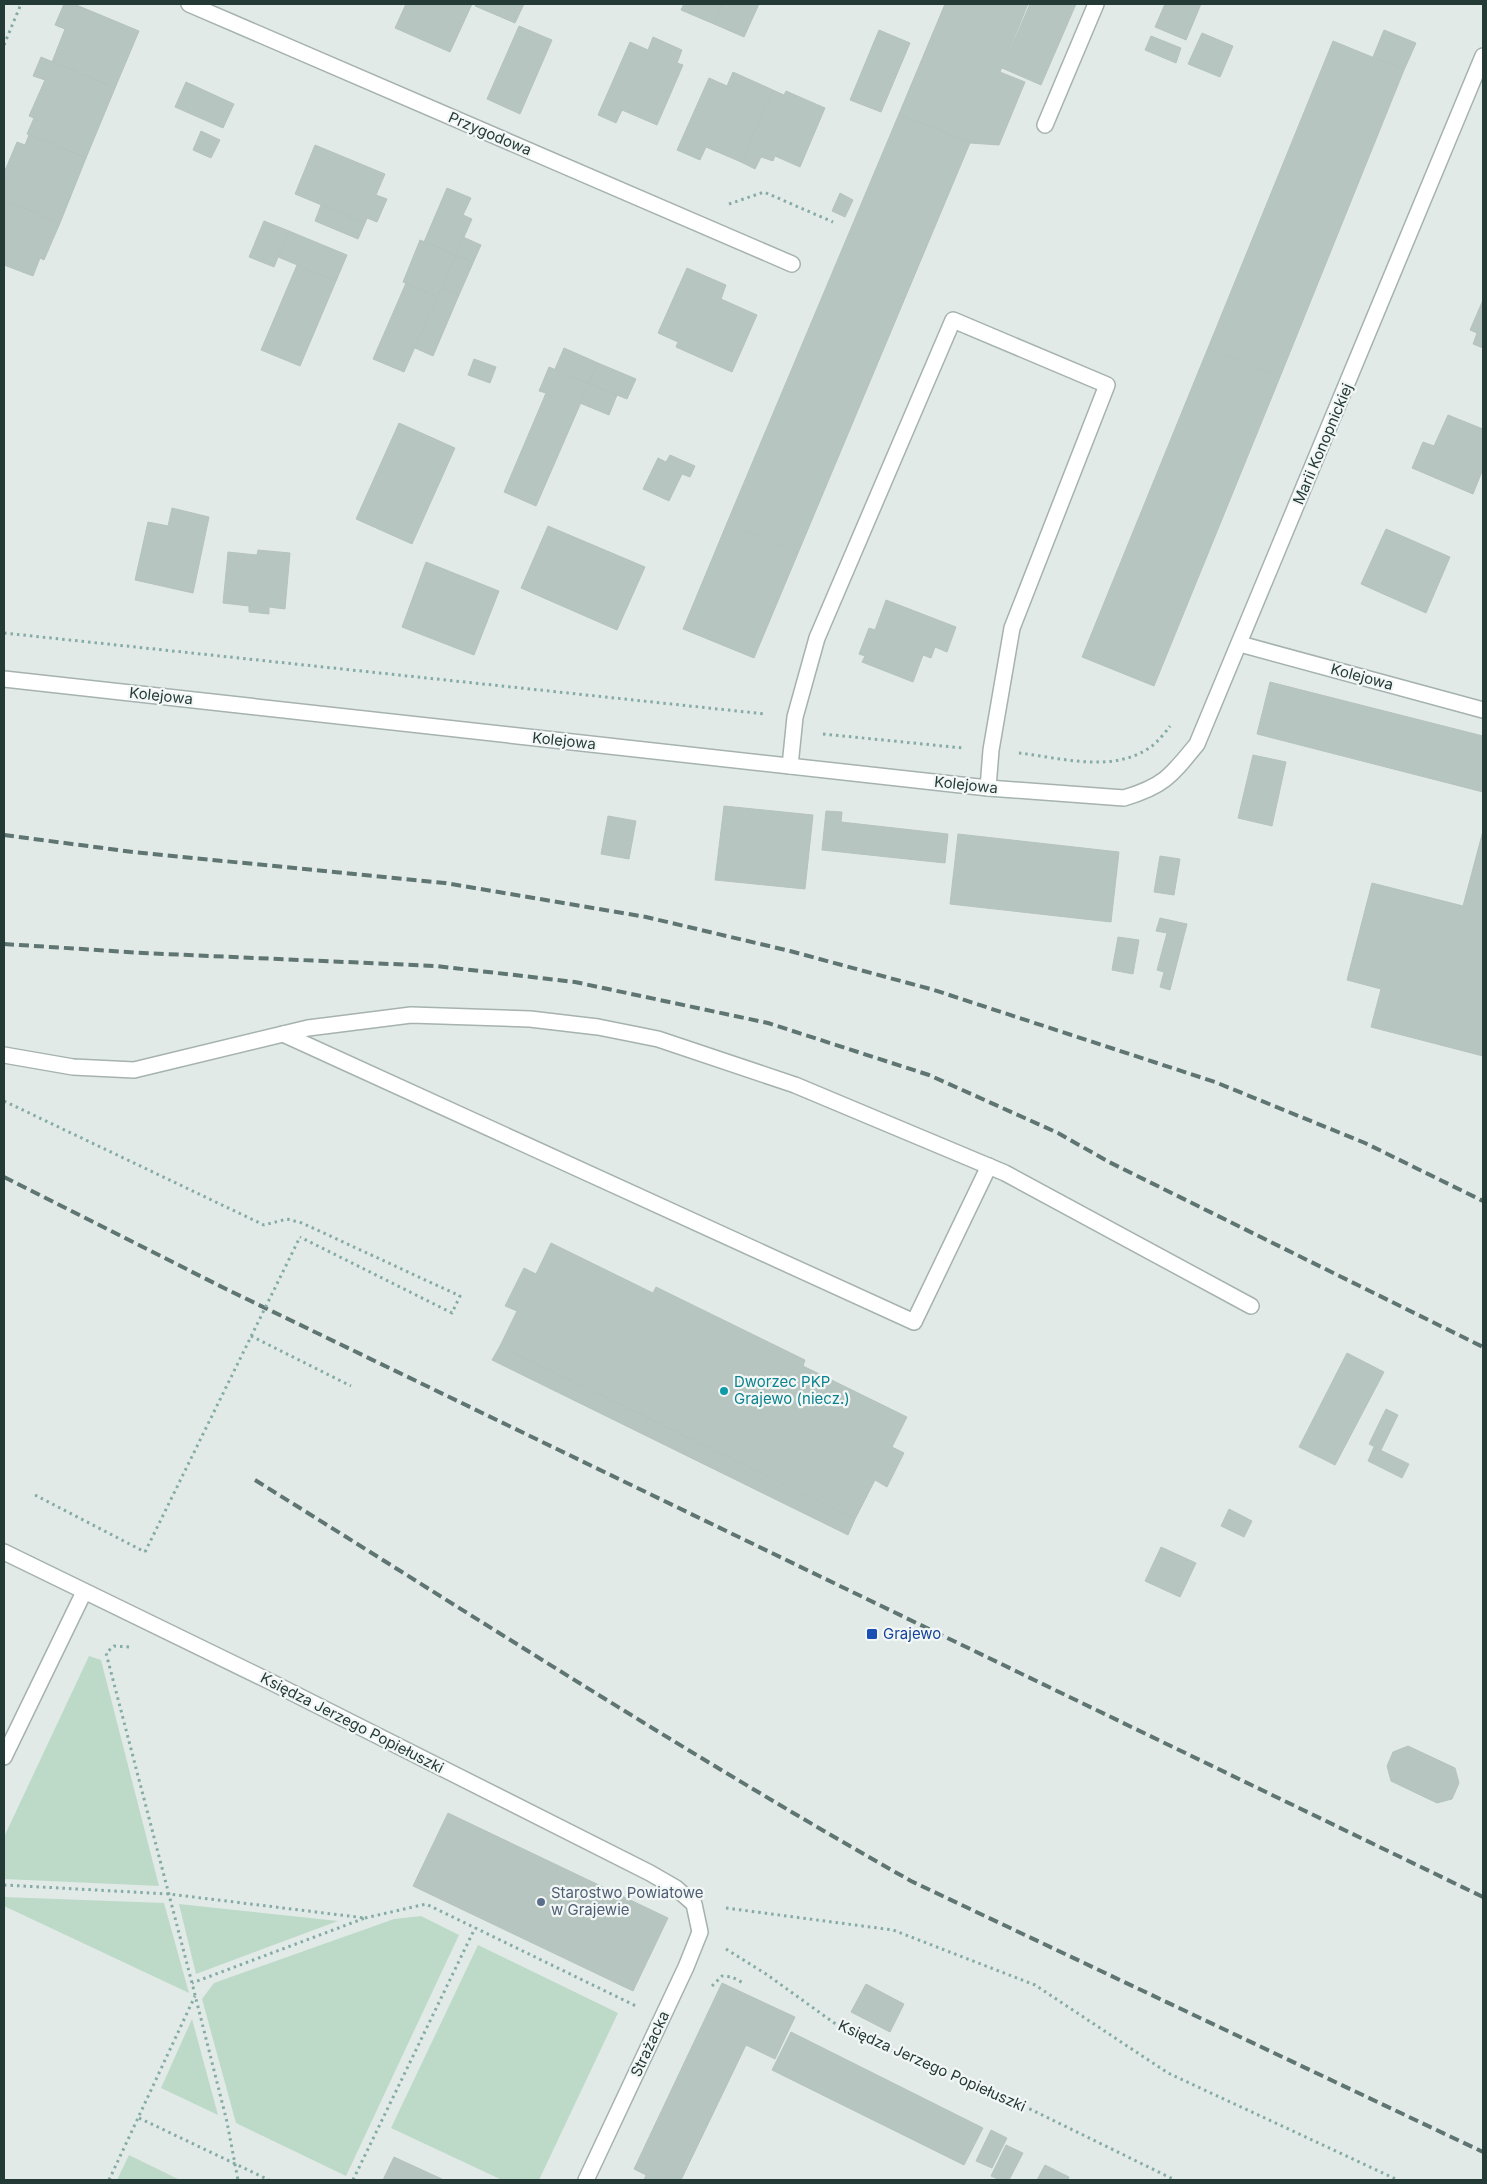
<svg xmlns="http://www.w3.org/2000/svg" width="1487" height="2184" font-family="Inter,sans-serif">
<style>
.green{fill:#bddac9}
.building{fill:#b7c5c1;stroke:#b5c3bf}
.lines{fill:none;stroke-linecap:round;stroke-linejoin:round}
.service-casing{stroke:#a5b2af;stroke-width:18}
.minor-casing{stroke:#a5b2af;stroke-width:18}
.path{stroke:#85aba5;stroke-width:3;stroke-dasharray:2.5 4;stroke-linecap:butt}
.service{stroke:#fff;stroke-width:15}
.minor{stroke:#fff;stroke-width:15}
.rail{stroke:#5e7572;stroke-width:4;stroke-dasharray:10 5;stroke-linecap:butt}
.path-bridge{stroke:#85aba5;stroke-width:3;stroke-dasharray:2.5 4;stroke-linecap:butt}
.culture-dot{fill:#0f9aa8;stroke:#f2f7f5;stroke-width:2}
.transit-dot{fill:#1a4fb4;stroke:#f2f7f5;stroke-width:2}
.service-dot{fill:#5c6f8a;stroke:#f2f7f5;stroke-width:2}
.labels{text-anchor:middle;stroke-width:4.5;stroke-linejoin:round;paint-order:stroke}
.street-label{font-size:15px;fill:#243a37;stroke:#f2f7f5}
.culture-label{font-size:15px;fill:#0d838f;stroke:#f2f7f5;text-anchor:start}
.transit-label{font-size:15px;fill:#164399;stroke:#f2f7f5;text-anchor:start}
.service-label{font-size:15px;fill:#4e5e75;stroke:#f2f7f5;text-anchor:start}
</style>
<rect width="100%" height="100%" fill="#e2eae8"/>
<!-- green -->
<g class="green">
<polygon points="89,1656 101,1660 159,1886 4,1879 4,1837"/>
<polygon points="4,1897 164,1903 189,1993 4,1906"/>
<polygon points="179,1904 338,1921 196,1974"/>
<polygon points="421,1916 459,1935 346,2176 236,2123 202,1999 214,1983 394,1919"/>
<polygon points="478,1945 618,2013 539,2180 502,2180 391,2128"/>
<polygon points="192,2019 218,2115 161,2088"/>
<polygon points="129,2155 180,2180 117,2180"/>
</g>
<!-- building -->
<g class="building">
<polygon points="64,4 74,4 139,31 115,88 52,62 65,29 55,25"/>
<polygon points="406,4 472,4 450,52 395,28"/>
<polygon points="476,4 524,4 515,23 475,6"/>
<polygon points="684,4 722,4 714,24 681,10"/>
<polygon points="722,4 759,4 744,37 714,24"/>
<polygon points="945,4 1028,4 1000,72 1025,82 999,145 970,143 899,114"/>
<polygon points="1030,4 1076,4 1041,85 1002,68"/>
<polygon points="1165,4 1201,4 1186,40 1155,27"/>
<polygon points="519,26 552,40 520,114 487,99"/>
<polygon points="879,30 910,43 881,112 850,100"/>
<polygon points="1384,30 1416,43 1404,70 1373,57"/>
<polygon points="1202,33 1233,46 1220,77 1188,64"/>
<polygon points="1151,36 1181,48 1176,63 1145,50"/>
<polygon points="653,37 682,50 677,63 683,65 657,125 622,110 616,123 598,115 630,42 648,50"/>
<polygon points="1333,41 1404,70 1280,377 1208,348"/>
<polygon points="41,57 115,88 86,158 27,134 34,118 29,116 45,80 33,76"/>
<polygon points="733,72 773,90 741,162 706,147 700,160 677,150 709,78 727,86"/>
<polygon points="186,82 234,104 223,128 175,107"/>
<polygon points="773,90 784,95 786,91 825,108 800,167 775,156 773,161 761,157 755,169 741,162"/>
<polygon points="899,114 970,143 798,553 727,523"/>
<polygon points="201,131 220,140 211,158 193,150"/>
<polygon points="29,135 86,158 60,223 4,200 4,173 17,142 25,145"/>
<polygon points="315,145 385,174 376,195 387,199 377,222 367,218 365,223 295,194"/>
<polygon points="447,188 471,198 463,215 472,219 456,255 424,242"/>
<polygon points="840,193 853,200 845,217 832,211"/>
<polygon points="4,200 60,223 44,260 40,258 33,276 4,265"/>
<polygon points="321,205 365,223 358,239 315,221"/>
<polygon points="264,221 289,231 274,267 249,257"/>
<polygon points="289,231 347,255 336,281 278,257"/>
<polygon points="463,237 481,245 473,263 456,255"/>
<polygon points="420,240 456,255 437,297 403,282"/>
<polygon points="456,255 473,263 459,295 442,287"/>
<polygon points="297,265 336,281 300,366 261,350"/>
<polygon points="687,268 726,285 721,299 757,315 732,372 676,347 678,342 658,333"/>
<polygon points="406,283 437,297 404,372 373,359"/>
<polygon points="442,287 459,295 433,356 415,348"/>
<polygon points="1483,300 1483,348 1473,344 1477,333 1470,330"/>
<polygon points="564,348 598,363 589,384 555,369"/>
<polygon points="1208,348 1280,377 1154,686 1082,657"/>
<polygon points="474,359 496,367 490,383 468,375"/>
<polygon points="598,363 636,379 627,399 589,384"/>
<polygon points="549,367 589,384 536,506 504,492 546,393 539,391"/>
<polygon points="589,384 617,395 609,415 580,403"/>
<polygon points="1448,415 1483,429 1483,469 1473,494 1412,468 1423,442 1434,446"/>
<polygon points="399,423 455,448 412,544 356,519"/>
<polygon points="670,455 695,466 690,477 682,474 669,501 643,489 658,458 666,462"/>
<polygon points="172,508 209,517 193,593 135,580 148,522 168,526"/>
<polygon points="727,523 798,553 754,658 683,629"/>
<polygon points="548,526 645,567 617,630 521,588"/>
<polygon points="1386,529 1450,557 1426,613 1361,584"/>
<polygon points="258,550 290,553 285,609 269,607 269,614 249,612 249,606 223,603 228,552 257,555"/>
<polygon points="426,562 499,591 474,655 402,627"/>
<polygon points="886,600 956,627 947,652 935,647 931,658 923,655 913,682 862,662 865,656 859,654 869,628 875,630"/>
<polygon points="1270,682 1483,736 1483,792 1257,734"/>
<polygon points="1253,755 1286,762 1272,826 1238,818"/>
<polygon points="724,806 813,815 805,889 715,880"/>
<polygon points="826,811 842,812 841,822 948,834 945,863 822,850"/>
<polygon points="608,816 636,821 629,859 601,854"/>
<polygon points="1483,831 1483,1056 1371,1027 1381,989 1347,980 1372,883 1463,906"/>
<polygon points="958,834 1119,852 1111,922 950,904"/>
<polygon points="1160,856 1180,859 1174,895 1154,892"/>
<polygon points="1160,918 1187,924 1170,990 1160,987 1164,972 1157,970 1167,933 1156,931"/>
<polygon points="1118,937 1139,940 1133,974 1112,970"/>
<polygon points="551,1243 653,1293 656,1287 805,1360 803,1366 907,1417 892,1447 904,1453 887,1487 875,1480 855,1519 500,1346 517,1311 505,1306 524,1268 536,1274"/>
<polygon points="500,1346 855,1519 848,1535 492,1360"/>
<polygon points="1347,1353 1384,1372 1335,1465 1299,1447"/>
<polygon points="1386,1409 1398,1415 1381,1450 1369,1444"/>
<polygon points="1374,1447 1409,1464 1402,1478 1368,1461"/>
<polygon points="1229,1509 1252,1521 1244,1537 1221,1526"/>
<polygon points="1161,1547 1196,1563 1180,1597 1145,1581"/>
<polygon points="1408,1746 1455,1768 1459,1783 1452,1799 1437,1803 1391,1781 1387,1766 1393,1752"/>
<polygon points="448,1813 668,1918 633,1991 413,1886"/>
<polygon points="722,1983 795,2017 775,2059 746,2045 681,2180 644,2180 646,2175 634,2169"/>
<polygon points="866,1984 904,2004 890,2032 851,2012"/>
<polygon points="791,2032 983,2128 964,2165 772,2070"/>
<polygon points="991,2130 1007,2138 992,2168 976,2161"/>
<polygon points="1006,2145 1023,2153 1009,2180 1000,2180 991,2176"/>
<polygon points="394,2157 444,2180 383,2180"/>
<polygon points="1045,2165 1069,2177 1068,2180 1037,2180"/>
</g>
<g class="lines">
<defs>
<g id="service">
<polyline points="1045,125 1096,4"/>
<polyline points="790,766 795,717 817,638 953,320 1107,385 1012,628 991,750 988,788"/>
<polyline points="283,1034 914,1322 989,1166"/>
<polyline points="4,1055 73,1067 134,1070 308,1028 411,1015 530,1019 598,1027 658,1039 795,1085 1005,1173 1251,1306"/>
</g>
<g id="minor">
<polyline points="189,4 792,264"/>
<polyline points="1240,644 1483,710"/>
<path d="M4 679 988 788 1124 798C1164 786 1171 776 1197 744L1483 56"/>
<polyline points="4,1552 269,1681 650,1873 676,1888 694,1904 700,1932 686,1967 586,2180"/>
<polyline points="4,1757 84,1592"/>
</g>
</defs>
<!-- service casing -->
<use href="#service" class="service-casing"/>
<!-- minor casing -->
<use href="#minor" class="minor-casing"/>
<!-- path -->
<g class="path">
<polyline points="4,45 21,4"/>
<polyline points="729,204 764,192 833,222"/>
<polyline points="4,633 765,714"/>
<polyline points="823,734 963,748"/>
<path d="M1019 753C1062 758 1114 774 1152 746 1158 741 1165 733 1170 726"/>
<polyline points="4,1101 264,1225 287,1219 302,1223 460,1296 452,1313 300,1237"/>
<polyline points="251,1336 351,1386"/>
<polyline points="35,1495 145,1552"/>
<polyline points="129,1647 114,1646 106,1653 192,1983 227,2122 238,2180"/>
<polyline points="4,1885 169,1894 365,1918 192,1983"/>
<polyline points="726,1908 893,1930 1035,1985 1168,2073 1398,2180"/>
<polyline points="365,1918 426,1904 636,2006"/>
<polyline points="726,1949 766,1974 837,2025 881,2046 985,2087 1175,2180"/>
<polyline points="712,1986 722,1976 732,1977 745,1984"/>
<polyline points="139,2118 269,2180"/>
<polyline points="109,2180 195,1996"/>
<polyline points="353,2180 475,1928"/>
</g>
<!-- service -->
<use href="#service" class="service"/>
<!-- minor -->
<use href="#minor" class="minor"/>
<!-- rail -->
<g class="rail">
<polyline points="4,835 133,852 445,883 646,917 790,951 934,990 1215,1082 1365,1143 1483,1201"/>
<polyline points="4,944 143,953 436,966 575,982 768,1023 929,1075 1058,1133 1109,1162 1483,1347"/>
<polyline points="4,1177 226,1289 1483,1897"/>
<path d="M255 1480C472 1615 688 1755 911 1881L1483 2152"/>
</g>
<!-- path-bridge -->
<polyline class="path-bridge" points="145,1552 300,1237"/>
</g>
<!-- markers -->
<circle class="culture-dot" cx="724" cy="1391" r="5"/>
<rect class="transit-dot" x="866" y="1628" width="12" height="12" rx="2.5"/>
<circle class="service-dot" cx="541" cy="1902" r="5"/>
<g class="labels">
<!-- street labels -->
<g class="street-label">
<text transform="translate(490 134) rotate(23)" y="5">Przygodowa</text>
<text transform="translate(1323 444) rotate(-67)" y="5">Marii Konopnickiej</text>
<text transform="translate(1362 677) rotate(15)" y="5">Kolejowa</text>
<text transform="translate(161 696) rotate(6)" y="5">Kolejowa</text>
<text transform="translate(564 741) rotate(6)" y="5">Kolejowa</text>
<text transform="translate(966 785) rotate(6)" y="5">Kolejowa</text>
<text transform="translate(352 1723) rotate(27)" y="5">Księdza Jerzego Popiełuszki</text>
<text transform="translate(650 2044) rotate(-65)" y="5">Strażacka</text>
<text transform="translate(932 2066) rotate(24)" y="5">Księdza Jerzego Popiełuszki</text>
</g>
<!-- culture labels -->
<g class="culture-label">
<text x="734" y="1387">Dworzec PKP<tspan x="734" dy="17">Grajewo (niecz.)</tspan></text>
</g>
<!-- transit labels -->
<g class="transit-label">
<text x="883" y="1639">Grajewo</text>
</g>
<!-- service labels -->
<g class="service-label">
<text x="551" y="1898">Starostwo Powiatowe<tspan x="551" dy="17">w Grajewie</tspan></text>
</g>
</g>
<!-- border -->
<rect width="1487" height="2184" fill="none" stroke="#243a37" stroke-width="10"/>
</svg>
